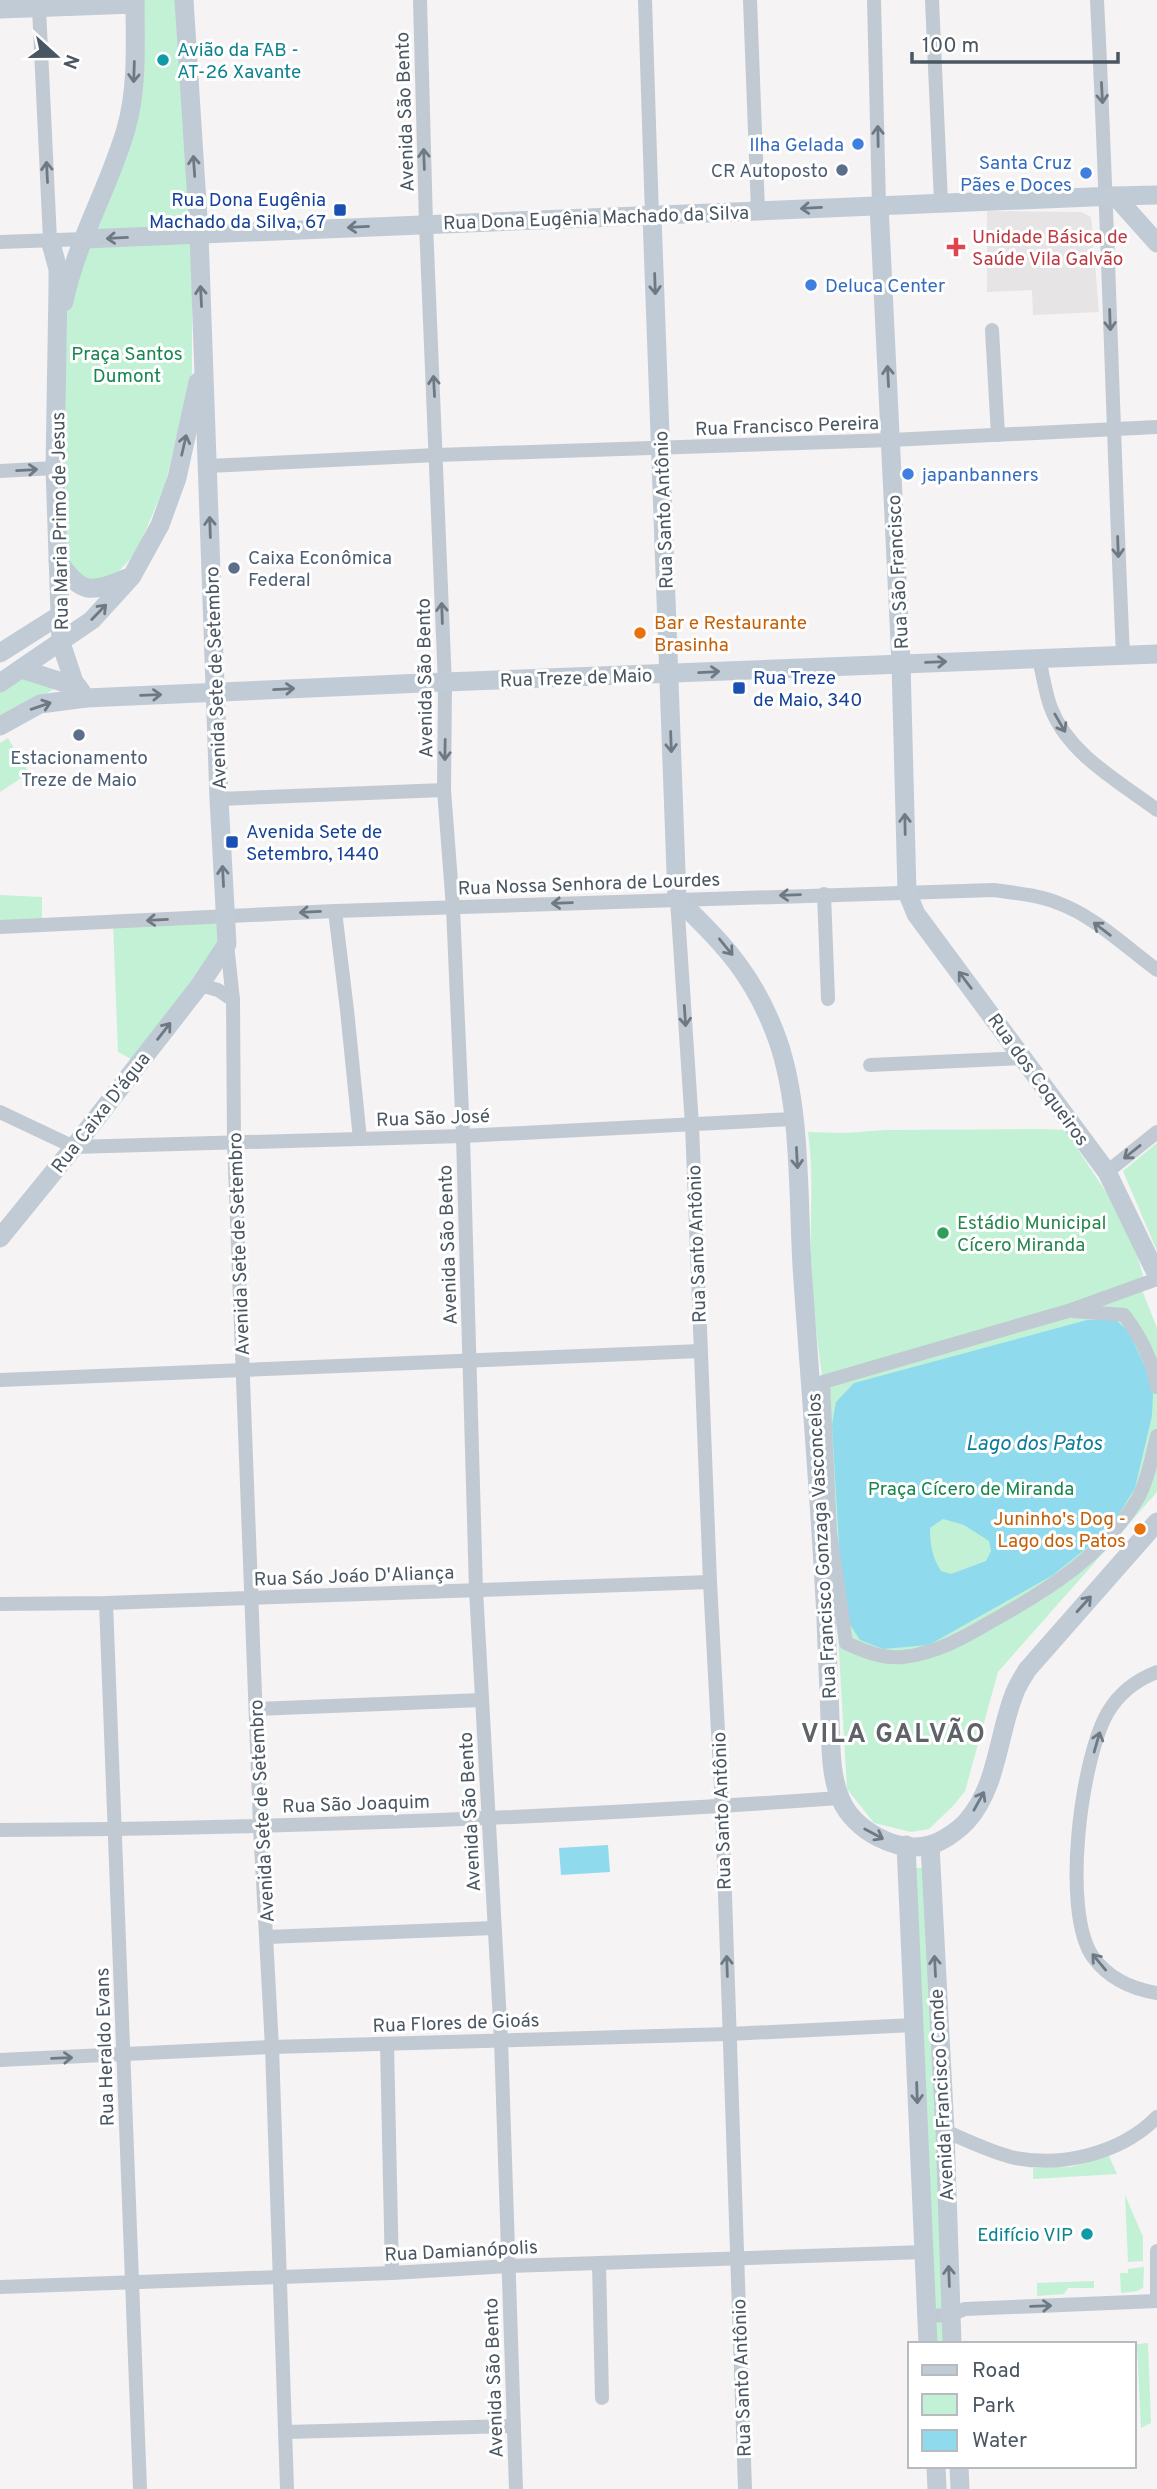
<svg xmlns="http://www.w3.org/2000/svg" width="1157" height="2489" font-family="Overpass,sans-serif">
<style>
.education{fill:#e6e4e5}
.green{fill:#c3f1d5}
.water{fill:#90daee;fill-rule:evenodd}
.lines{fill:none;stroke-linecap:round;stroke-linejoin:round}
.street{stroke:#c1cad2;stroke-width:14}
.secondary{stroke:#c1cbd6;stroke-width:19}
.oneway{stroke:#6e7984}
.oneway2{stroke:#6e7983}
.culture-dot{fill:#0f9aa8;stroke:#fff;stroke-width:2.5}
.shop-dot{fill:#3f7fe0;stroke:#fff;stroke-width:2.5}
.service-dot{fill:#5c6f8a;stroke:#fff;stroke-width:2.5}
.transit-dot{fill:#1a4fb4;stroke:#fff;stroke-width:2.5}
.health-dot{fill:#e0444e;stroke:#fff;stroke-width:2.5}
.food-dot{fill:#e8710a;stroke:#fff;stroke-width:2.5}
.leisure-dot{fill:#2e9e5b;stroke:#fff;stroke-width:2.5}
.labels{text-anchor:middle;stroke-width:6;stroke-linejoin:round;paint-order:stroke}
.culture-label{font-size:19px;fill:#0d838f;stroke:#fff;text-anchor:start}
.street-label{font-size:19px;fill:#4a5661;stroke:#fff}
.shop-label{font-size:19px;fill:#366cbe;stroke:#fff;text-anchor:end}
.service-label{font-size:19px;fill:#4e5e75;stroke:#fff;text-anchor:end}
.transit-label{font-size:19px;fill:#164399;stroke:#fff;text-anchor:start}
.health-label{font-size:19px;fill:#be3a42;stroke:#fff;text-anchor:start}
.park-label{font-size:19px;fill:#17864f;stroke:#fff}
.food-label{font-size:19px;fill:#c56008;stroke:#fff;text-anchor:start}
.leisure-label{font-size:19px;fill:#27864d;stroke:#fff;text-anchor:start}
.water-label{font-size:21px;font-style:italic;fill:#0c7c9b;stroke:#fff}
.district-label{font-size:26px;font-weight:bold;letter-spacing:2px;fill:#5f6368;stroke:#fff}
</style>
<rect width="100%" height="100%" fill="#f5f3f3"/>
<!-- education -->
<polygon class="education" points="987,211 1081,212 1091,217 1099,312 1033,315 1032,290 987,292"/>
<!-- green -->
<g class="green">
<polygon points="141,0 182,0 192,262 192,374 165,485 136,553 115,575 89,584 67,560 60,345 68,309 140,89"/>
<polygon points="21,671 59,686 0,722 0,685"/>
<polygon points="8,738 29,773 0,792 0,743"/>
<polygon points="0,895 42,897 42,922 0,924"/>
<polygon points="218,919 220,948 135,1061 118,1052 113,923"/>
<path d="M1040 1129 1065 1130 1106 1192 1133 1241 1143 1275 1140 1285 1157 1328V1492L998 1672 965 1791 954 1805 929 1829 911 1832 874 1823 847 1789 823 1382C817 1341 812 1299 811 1257 810 1215 814 1173 808 1132L845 1133 886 1130Z"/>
<polygon points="1157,1143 1157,1251 1123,1171"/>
<polygon points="911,1868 925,1868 947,2344 935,2344"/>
<polygon points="1109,2156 1117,2174 1033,2179 1033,2168 1071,2167"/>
<polygon points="1125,2195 1143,2237 1143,2261 1128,2262"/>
<polygon points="1144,2267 1143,2288 1137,2291 1121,2293 1120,2273 1128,2273 1128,2269"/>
<polygon points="1094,2281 1094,2288 1068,2288 1064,2294 1037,2296 1037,2283"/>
<polygon points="1148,2343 1151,2423 1141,2428 1137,2344"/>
</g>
<!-- water -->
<g class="water">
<path d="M1087 1320H1116L1129 1332 1146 1369 1153 1393 1152 1416 1135 1488 1109 1530 1053 1575 929 1645 883 1649 860 1640 843 1614 832 1425 836 1402 854 1383ZM943 1519 964 1525 989 1541 991 1551 986 1561 951 1574 941 1571C932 1557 930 1544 930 1528Z"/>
<polygon points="608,1845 610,1872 561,1875 559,1848"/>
</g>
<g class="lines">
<!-- street -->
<g class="street">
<polyline points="420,0 426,224 445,685 444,790 453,908 463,1136 476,1590 501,2040 516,2489"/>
<polyline points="645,0 652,216"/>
<polyline points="750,0 758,211"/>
<polyline points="874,0 879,205"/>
<polyline points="932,0 941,202"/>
<path d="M1097 0C1108 218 1113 437 1123 655"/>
<polyline points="39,8 50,240"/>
<polyline points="0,242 85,239"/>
<polyline points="992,330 998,435"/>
<polyline points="208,466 437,455 891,440 1157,427"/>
<polyline points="0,471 55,468"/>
<path d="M1039 659C1043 675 1045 692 1051 708 1068 754 1120 782 1157 810"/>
<polyline points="219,799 444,790"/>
<polyline points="824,894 828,999"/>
<polyline points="677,899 692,1125 710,1582 722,1806 745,2489"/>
<polyline points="335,911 347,1010 360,1139"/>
<path d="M0 927 335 911 994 890C1016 893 1038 895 1058 903 1094 916 1126 947 1157 970"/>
<polyline points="227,944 233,1000 234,1142 260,1826 272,2047 287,2489"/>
<polyline points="200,985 218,990 233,1000"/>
<polyline points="870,1065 1024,1058"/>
<polyline points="0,1112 74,1147 463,1136 793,1119"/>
<polyline points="1107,1172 1157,1132"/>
<path d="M1157 1279 1068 1311 823 1382 830 1532 846 1643C864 1651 882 1659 903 1657 935 1654 965 1637 992 1621 1048 1590 1104 1555 1138 1498 1148 1480 1152 1456 1157 1436"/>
<path d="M1073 1311 1124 1315C1140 1336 1153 1361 1157 1387"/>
<polyline points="0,1380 700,1351"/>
<polyline points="106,1603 140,2489"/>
<polyline points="0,1604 106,1603 710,1582"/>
<path d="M1157 1672C1136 1680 1120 1692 1108 1712 1081 1758 1061 1912 1093 1957 1109 1979 1132 1989 1157 1993"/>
<polyline points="256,1709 482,1700"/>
<path d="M0 1830C280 1828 560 1818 839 1798"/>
<polyline points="267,1937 494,1928"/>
<polyline points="387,2044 392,2273"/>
<polyline points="0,2060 272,2047 729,2034 914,2025"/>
<path d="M945 2131C966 2140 988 2151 1011 2157 1060 2168 1121 2154 1157 2117"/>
<polyline points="1157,2251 1157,2296"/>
<polyline points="599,2263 602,2398"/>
<polyline points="0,2287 392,2273 509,2266 924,2252"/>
<polyline points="927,2316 950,2315 965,2309 1157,2301"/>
<polyline points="286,2432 514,2426"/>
</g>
<!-- secondary -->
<g class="secondary">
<polyline points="0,9 135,4"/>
<polyline points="1115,196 1157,195"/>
<polyline points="879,205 901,663 907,892 916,914 1107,1172 1157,1275"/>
<path d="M652 216 677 899C724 943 756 978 778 1041 801 1107 798 1196 802 1266 810 1383 820 1500 826 1618 827 1652 829 1685 830 1719 831 1745 830 1776 841 1800 854 1830 897 1854 930 1845 942 1842 959 1830 967 1821 998 1786 998 1733 1015 1692 1018 1684 1023 1677 1027 1670L1157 1522"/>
<polyline points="85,239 1115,196 1157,243"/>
<polyline points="50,240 58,269 58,287 55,468 61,643 74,682 86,698"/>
<path d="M64 302C76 242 109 188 126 129 138 87 135 43 135 0"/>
<path d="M58 561C82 595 90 593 127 578"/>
<polyline points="0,653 60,615"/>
<polyline points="21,669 78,687"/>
<polyline points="0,683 92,620 132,576 160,525 177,478 198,382"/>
<polyline points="0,726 40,704 86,698 445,682 1157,654"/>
<polyline points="0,1238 74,1147 200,985 227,944 219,799 199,234 184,0"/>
<polyline points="906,1845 928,2344"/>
<polyline points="930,1845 945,2131 952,2344"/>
<polyline points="936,2466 937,2489"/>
<polyline points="959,2466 960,2489"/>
</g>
</g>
<!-- one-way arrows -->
<defs><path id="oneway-shaft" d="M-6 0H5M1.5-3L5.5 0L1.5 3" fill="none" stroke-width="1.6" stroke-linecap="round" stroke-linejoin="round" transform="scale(1.75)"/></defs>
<g class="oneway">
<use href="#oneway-shaft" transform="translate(134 72) rotate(92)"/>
<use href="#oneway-shaft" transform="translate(194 166) rotate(-94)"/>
<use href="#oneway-shaft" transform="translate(811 208) rotate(177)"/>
<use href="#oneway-shaft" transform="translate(358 227) rotate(177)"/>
<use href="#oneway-shaft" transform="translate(117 238) rotate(177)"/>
<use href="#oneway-shaft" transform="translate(655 284) rotate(88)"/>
<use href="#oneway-shaft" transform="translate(201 296) rotate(-93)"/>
<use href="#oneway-shaft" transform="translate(888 376) rotate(-93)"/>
<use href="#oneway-shaft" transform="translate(184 445) rotate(-77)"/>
<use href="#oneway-shaft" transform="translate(210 527) rotate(-92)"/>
<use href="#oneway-shaft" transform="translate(99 612) rotate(-46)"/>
<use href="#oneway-shaft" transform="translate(936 662) rotate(-2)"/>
<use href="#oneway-shaft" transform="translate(709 672) rotate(-3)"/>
<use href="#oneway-shaft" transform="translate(284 689) rotate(-3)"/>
<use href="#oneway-shaft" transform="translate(151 695) rotate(-2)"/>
<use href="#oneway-shaft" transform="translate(41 706) rotate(-19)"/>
<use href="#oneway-shaft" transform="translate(671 742) rotate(88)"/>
<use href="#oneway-shaft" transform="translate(905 824) rotate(-91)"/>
<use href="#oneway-shaft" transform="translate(223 876) rotate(-93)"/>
<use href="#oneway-shaft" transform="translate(726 947) rotate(51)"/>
<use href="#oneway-shaft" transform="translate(965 980) rotate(-127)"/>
<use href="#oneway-shaft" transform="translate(164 1031) rotate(-52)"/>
<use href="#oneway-shaft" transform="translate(797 1158) rotate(87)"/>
<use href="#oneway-shaft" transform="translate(1084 1604) rotate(-48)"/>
<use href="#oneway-shaft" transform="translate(979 1801) rotate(-61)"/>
<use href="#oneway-shaft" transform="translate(874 1834) rotate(28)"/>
<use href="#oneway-shaft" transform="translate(935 1966) rotate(-93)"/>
<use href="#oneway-shaft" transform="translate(917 2093) rotate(88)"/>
<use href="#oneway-shaft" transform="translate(949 2276) rotate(-92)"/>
</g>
<g class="oneway2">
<use href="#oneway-shaft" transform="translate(1102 93) rotate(87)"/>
<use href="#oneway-shaft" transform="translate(878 136) rotate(-91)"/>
<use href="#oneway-shaft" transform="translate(424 159) rotate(-92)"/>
<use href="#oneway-shaft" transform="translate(47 172) rotate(-93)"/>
<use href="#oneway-shaft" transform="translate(1110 320) rotate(88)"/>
<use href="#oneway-shaft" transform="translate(434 386) rotate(-93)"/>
<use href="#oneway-shaft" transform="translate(27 470) rotate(-3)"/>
<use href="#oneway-shaft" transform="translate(1118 547) rotate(88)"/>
<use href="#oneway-shaft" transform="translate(442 613) rotate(-92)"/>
<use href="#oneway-shaft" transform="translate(1060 723) rotate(60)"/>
<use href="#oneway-shaft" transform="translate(445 750) rotate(91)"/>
<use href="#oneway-shaft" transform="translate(790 895) rotate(178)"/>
<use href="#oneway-shaft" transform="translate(562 903) rotate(178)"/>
<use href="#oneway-shaft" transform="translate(310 912) rotate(177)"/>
<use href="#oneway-shaft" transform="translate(157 920) rotate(177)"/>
<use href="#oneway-shaft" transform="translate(1102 929) rotate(-143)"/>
<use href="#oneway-shaft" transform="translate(685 1016) rotate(86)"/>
<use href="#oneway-shaft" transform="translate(1132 1152) rotate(141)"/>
<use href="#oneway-shaft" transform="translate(1097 1742) rotate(-74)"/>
<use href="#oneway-shaft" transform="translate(1099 1962) rotate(-130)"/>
<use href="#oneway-shaft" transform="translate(727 1966) rotate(-92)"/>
<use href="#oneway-shaft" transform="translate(62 2058) rotate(-2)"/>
<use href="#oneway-shaft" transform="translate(1041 2306) rotate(-2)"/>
</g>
<!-- markers -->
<g class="culture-dot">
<circle cx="163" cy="60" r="7"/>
<circle cx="1087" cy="2234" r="7"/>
</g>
<g class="shop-dot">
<circle cx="858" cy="144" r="7"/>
<circle cx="1086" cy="173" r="7"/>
<circle cx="811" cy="285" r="7"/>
<circle cx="908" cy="474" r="7"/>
</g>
<g class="service-dot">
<circle cx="842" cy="170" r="7"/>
<circle cx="234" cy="568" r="7"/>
<circle cx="79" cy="735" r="7"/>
</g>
<g class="transit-dot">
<rect x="333" y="203" width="14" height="14" rx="3.5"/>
<rect x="732" y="681" width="14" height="14" rx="3.5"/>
<rect x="225" y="835" width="14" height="14" rx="3.5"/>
</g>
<path class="health-dot" d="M952.5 236.5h7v7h7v7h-7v7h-7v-7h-7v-7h7z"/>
<g class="food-dot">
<circle cx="640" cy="633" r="7"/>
<circle cx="1140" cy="1529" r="7"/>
</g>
<circle class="leisure-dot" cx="943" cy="1233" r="7"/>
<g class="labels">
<!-- culture labels -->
<g class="culture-label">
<text x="177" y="56">Avião da FAB -<tspan x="177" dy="22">AT-26 Xavante</tspan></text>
<text x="1073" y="2241" text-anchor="end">Edifício VIP</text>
</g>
<!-- street labels -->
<g class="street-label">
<text transform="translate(404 112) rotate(-92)" y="7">Avenida São Bento</text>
<text transform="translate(596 217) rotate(-2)" y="7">Rua Dona Eugênia Machado da Silva</text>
<text transform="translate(787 425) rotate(-2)" y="7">Rua Francisco Pereira</text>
<text transform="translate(663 510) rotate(-92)" y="7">Rua Santo Antônio</text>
<text transform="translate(59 521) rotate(-91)" y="7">Rua Maria Primo de Jesus</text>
<text transform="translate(897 572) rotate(-93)" y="7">Rua São Francisco</text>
<text transform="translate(576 677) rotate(-2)" y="7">Rua Treze de Maio</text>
<text transform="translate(215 678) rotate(-92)" y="7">Avenida Sete de Setembro</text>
<text transform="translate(424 678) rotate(-91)" y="7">Avenida São Bento</text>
<text transform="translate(589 883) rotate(-2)" y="7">Rua Nossa Senhora de Lourdes</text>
<text transform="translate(1039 1079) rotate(54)" y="7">Rua dos Coqueiros</text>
<text transform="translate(100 1112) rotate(-52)" y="7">Rua Caixa D'água</text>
<text transform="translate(433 1117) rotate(-2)" y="7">Rua São José</text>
<text transform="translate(238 1244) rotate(-92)" y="7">Avenida Sete de Setembro</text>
<text transform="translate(696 1244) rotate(-92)" y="7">Rua Santo Antônio</text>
<text transform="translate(447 1245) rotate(-92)" y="7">Avenida São Bento</text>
<text transform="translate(821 1546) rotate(-93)" y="7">Rua Francisco Gonzaga Vasconcelos</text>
<text transform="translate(354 1575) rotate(-2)" y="7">Rua Sáo Joáo D'Aliança</text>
<text transform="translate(356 1803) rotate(-2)" y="7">Rua São Joaquim</text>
<text transform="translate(261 1811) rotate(-93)" y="7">Avenida Sete de Setembro</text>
<text transform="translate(721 1811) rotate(-92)" y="7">Rua Santo Antônio</text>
<text transform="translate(469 1812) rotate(-93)" y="7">Avenida São Bento</text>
<text transform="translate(456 2022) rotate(-2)" y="7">Rua Flores de Gioás</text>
<text transform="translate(104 2047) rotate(-92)" y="7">Rua Heraldo Evans</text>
<text transform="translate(941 2095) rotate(-93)" y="7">Avenida Francisco Conde</text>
<text transform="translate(461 2250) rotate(-3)" y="7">Rua Damianópolis</text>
<text transform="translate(493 2378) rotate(-92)" y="7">Avenida São Bento</text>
<text transform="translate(741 2378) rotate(-92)" y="7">Rua Santo Antônio</text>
</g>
<!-- shop labels -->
<g class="shop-label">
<text x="844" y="151">Ilha Gelada</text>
<text x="1072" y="169">Santa Cruz<tspan x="1072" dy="22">Pães e Doces</tspan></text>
<text x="825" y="292" text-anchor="start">Deluca Center</text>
<text x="922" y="481" text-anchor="start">japanbanners</text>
</g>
<!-- service labels -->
<g class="service-label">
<text x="828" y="177">CR Autoposto</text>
<text x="248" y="564" text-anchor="start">Caixa Econômica<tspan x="248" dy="22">Federal</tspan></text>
<text x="79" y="764" text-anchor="middle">Estacionamento<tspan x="79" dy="22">Treze de Maio</tspan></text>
</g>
<!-- transit labels -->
<g class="transit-label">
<text x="326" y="206" text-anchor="end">Rua Dona Eugênia<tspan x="326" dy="22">Machado da Silva, 67</tspan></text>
<text x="753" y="684">Rua Treze<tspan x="753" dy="22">de Maio, 340</tspan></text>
<text x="246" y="838">Avenida Sete de<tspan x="246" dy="22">Setembro, 1440</tspan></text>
</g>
<!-- health labels -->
<g class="health-label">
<text x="972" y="243">Unidade Básica de<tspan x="972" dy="22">Saúde Vila Galvão</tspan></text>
</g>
<!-- park labels -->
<g class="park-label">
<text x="127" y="360">Praça Santos<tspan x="127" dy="22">Dumont</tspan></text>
<text x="971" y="1495">Praça Cícero de Miranda</text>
</g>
<!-- food labels -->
<g class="food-label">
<text x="654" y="629">Bar e Restaurante<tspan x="654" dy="22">Brasinha</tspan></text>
<text x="1126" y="1525" text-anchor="end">Juninho's Dog -<tspan x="1126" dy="22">Lago dos Patos</tspan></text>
</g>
<!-- leisure labels -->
<g class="leisure-label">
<text x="957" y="1229">Estádio Municipal<tspan x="957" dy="22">Cícero Miranda</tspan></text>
</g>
<!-- water labels -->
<g class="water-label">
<text x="1034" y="1450">Lago dos Patos</text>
</g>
<!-- district labels -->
<g class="district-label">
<text x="894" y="1742">VILA GALVÃO</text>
</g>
</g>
<!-- legend -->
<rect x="908" y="2342" width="228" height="126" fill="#ffffff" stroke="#b7bbc0" stroke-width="2"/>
<rect x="922" y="2365" width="35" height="10" fill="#c1cbd6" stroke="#b7bbc0" stroke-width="2"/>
<text x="972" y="2377" font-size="21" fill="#4a5661">Road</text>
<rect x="922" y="2394" width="35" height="21" fill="#c3f1d5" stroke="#b7bbc0" stroke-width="2"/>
<text x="972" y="2412" font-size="21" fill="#4a5661">Park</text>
<rect x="922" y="2430" width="35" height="21" fill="#90daee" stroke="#b7bbc0" stroke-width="2"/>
<text x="972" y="2447" font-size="21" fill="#4a5661">Water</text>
<!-- north arrow -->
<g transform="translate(56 56) rotate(111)" stroke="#ffffff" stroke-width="5" paint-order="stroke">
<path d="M0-5L12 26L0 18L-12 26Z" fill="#4a5661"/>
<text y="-10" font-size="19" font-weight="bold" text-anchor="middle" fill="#4a5661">N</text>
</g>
<!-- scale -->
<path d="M912 52v10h206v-10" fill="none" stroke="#4a5661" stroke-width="3.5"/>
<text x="922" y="52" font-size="21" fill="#4a5661" stroke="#ffffff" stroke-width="5" paint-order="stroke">100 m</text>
</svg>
